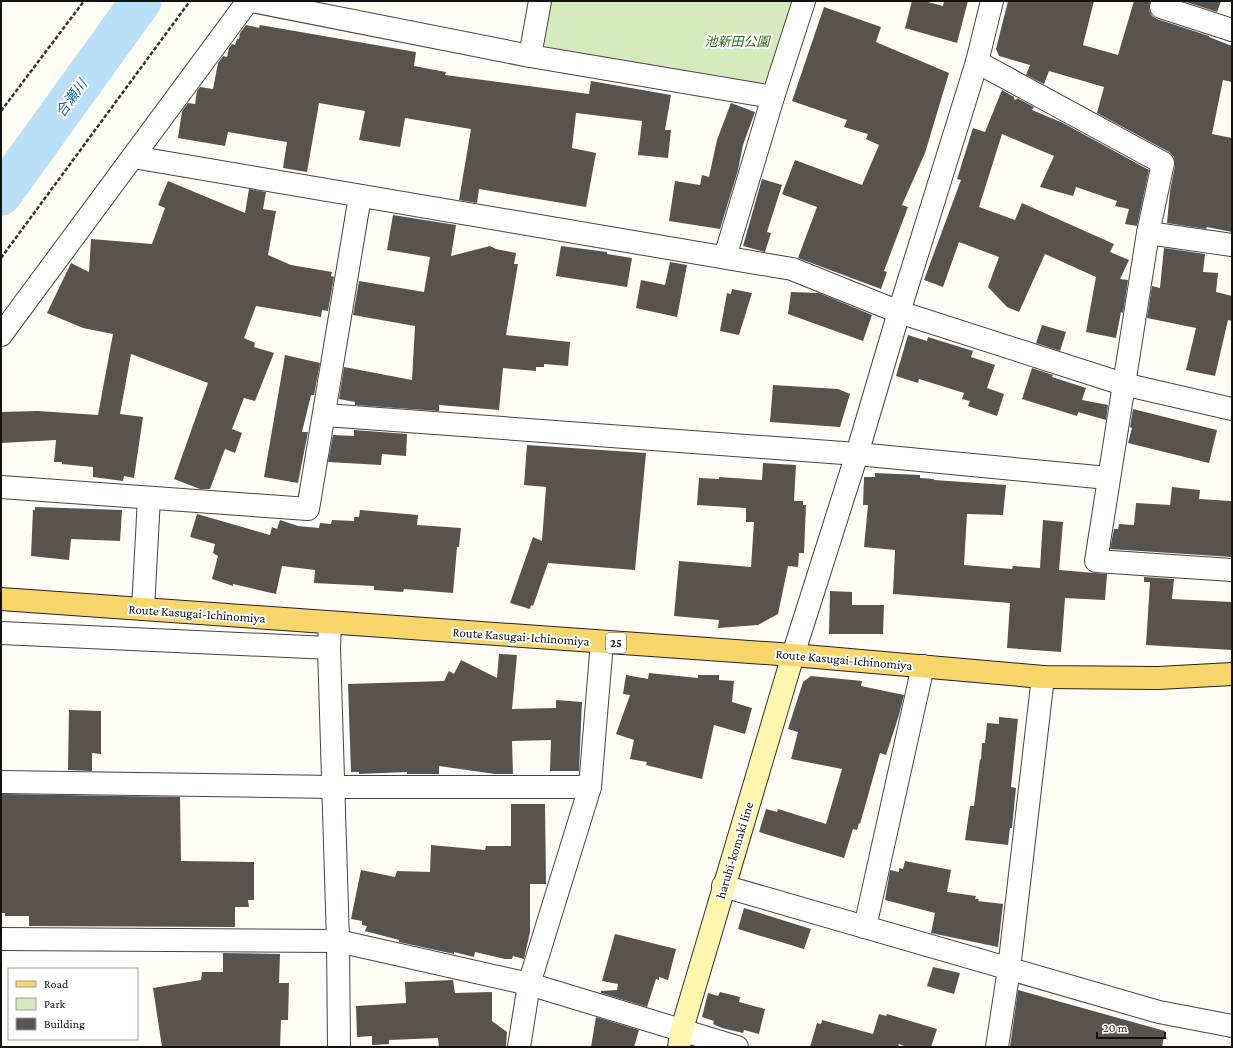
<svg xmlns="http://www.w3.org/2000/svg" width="1233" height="1048" font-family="'Crimson Pro','Noto Sans JP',serif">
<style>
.green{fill:#d5ebbd}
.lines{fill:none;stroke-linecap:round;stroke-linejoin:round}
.river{stroke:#b9e0f7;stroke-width:41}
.building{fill:#5a524d}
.minor-casing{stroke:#444;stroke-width:24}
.tertiary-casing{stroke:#444;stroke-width:24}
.secondary-casing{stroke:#333;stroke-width:24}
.primary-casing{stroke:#222;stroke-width:24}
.path{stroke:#333;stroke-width:2.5;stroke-dasharray:4 2;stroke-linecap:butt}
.minor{stroke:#fff;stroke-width:22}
.tertiary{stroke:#fff;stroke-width:22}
.secondary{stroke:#fff6b0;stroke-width:22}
.primary{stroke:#f9d66b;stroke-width:22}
.labels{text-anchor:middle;stroke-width:4;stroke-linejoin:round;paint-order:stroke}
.shield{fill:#fff;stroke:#585858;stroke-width:1}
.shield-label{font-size:12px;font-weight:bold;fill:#111}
.park-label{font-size:13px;font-style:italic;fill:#2f6b1f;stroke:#fff}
.street-label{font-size:13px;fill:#111;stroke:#fff}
.water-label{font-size:14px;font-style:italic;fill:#1768a6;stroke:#fff}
</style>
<rect width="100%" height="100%" fill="#fffdf5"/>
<!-- green -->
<polygon class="green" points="547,1 795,1 768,80 759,86 547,48 541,40"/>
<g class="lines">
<!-- river -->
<polyline class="river" points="1,195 141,1"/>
</g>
<!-- building -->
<g class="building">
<polygon points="912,1 924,1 943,6 944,1 968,1 957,43 905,28"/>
<polygon points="1008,1 1094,1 1083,45 1118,55 1134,1 1150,1 1149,10 1152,16 1157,19 1209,36 1209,37 1232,46 1232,82 1223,80 1212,134 1232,138 1232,232 1207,227 1206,229 1167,223 1170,191 1175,166 1174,157 1169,152 1097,113 1104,87 1049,71 1044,84 1026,75 1030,65 999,56 996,49"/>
<polygon points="1183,1 1221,1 1217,12"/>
<polygon points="824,7 881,27 876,42 949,73 925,153 902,205 908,207 884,271 887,272 881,289 798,258 817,207 782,194 795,160 862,185 879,145 866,139 868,134 844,127 847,120 792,101"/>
<polygon points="246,25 259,28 260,25 416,52 414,66 446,72 445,75 589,94 591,81 671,95 665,130 671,130 668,158 638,155 642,121 576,113 572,148 596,153 586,207 479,189 477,203 459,200 471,129 405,118 400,147 359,140 365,111 319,103 307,172 283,168 287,142 228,132 225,146 178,138 182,111 188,103 195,104 197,91 200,87 213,89 218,63 223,56 227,57 229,48 232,44 235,45 237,39 239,39 240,33"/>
<polygon points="1002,90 1014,97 1014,99 1016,100 1017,98 1034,107 1032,110 1063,123 1149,170 1137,226 1125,224 1129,209 1115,206 1117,201 1076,187 1073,196 1040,187 1054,156 1002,134 979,207 1015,220 1022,203 1114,244 1110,252 1129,260 1120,279 1128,280 1123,313 1121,312 1116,338 1086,332 1096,277 1045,254 1019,312 1007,307 988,287 999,257 959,242 943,287 924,280 961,180 957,179 973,128 985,132"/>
<polygon points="731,103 755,112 743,145 738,170 720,229 669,221 675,181 700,185 702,175 709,177 717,140"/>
<polygon points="762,179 782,185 767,232 771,233 765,252 743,246"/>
<polygon points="168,181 245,213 249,189 266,192 263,209 276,211 268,255 291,265 332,272 331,276 334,277 328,311 322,310 321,317 256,306 244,338 255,343 254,347 274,353 255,401 244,398 232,429 242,433 235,453 225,449 210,489 200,489 174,479 208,383 131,354 120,414 143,417 134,478 124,476 123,481 93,477 93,467 62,464 62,462 54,462 56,440 1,443 1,412 38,411 98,415 113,334 83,328 47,313 71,263 89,272 91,239 152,244 165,208 158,205"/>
<polygon points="393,215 456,225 451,256 490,246 496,249 516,253 514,264 518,264 506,335 570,342 568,366 544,364 544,367 536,367 536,371 503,368 499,410 439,405 439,411 355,405 355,402 339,399 344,367 412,380 415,326 353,315 359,281 424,292 430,257 387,250"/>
<polygon points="561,246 607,252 607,254 632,258 627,287 556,276"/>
<polygon points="1164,248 1205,254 1203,272 1218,273 1216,292 1232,296 1232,321 1228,320 1215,376 1186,370 1196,328 1147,318 1152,286 1160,288"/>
<polygon points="670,262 687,265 677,317 636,308 641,280 665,285"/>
<polygon points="732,289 752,293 739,335 720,331 727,293 731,294"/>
<polygon points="791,292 819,293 872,315 863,341 788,314"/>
<polygon points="1042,325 1066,332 1060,351 1036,343"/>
<polygon points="908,335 927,341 928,337 973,351 971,357 995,365 987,388 1004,394 997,416 968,406 970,401 962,399 964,393 919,379 918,383 896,376"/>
<polygon points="285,355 320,363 314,395 311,395 302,432 308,432 298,483 264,477"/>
<polygon points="1032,368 1053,375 1052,377 1086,388 1082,400 1108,405 1106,420 1078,412 1079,409 1077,416 1022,399"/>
<polygon points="773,385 838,389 850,394 840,427 770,422"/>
<polygon points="1133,409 1217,430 1209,463 1128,443 1132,428 1130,427"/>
<polygon points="354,430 407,434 406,456 382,454 381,465 328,462 333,435 354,436"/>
<polygon points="527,445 646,453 635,570 548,563 533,606 531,605 530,609 510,603 533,537 542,541 546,487 524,485"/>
<polygon points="763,463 796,465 794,501 803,501 803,505 806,505 804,553 799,553 798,567 788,566 778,614 758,625 718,628 719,620 674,616 679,561 751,567 754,522 746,522 746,508 697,505 699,478 719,479 719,477 762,480"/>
<polygon points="875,473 920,475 920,478 934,479 934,480 1006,485 1003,515 967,514 964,565 1012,569 1013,566 1040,568 1043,520 1063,522 1059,570 1107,574 1105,600 1065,598 1061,652 1007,648 1010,603 893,594 895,550 864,547 868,505 863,505 864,477 875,477"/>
<polygon points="1172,487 1200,490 1199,499 1231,501 1232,557 1110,549 1114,529 1118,529 1119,524 1134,525 1136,503 1170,505"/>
<polygon points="35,507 122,510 120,541 71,539 69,560 31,556 33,510 35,510"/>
<polygon points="360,510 418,515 417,525 461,528 459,547 457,547 453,593 404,589 403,592 374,590 374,586 314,583 315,570 282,566 276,594 233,584 233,586 212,579 218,556 213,553 215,544 190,537 197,514 270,535 272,527 277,529 280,520 298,526 319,528 320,523 331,524 332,520 354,521 354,517 359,517"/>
<polygon points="1144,577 1174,579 1172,599 1232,602 1232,650 1146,645 1150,582 1144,582"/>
<polygon points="830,591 852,592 852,605 884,605 883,634 829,634"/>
<polygon points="499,654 517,655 512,709 556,708 556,700 582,702 579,771 550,771 551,740 512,741 513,774 495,774 439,766 439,774 407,774 407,772 359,774 359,772 351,772 348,684 444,681 449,671 454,674 461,660 497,678"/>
<polygon points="649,673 698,678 698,675 719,675 719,680 734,681 732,702 752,708 745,734 714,725 702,779 646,765 647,762 630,759 634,740 616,734 630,695 623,694 626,675 648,679"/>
<polygon points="811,676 862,681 861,686 904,695 899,715 886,755 880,753 860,824 859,823 857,830 853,829 844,858 759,832 766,809 777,812 778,809 826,824 842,769 791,759 798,732 788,729 803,682"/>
<polygon points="69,710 101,711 101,754 92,753 92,771 68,770"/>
<polygon points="999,717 1018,719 1011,787 1016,788 1012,828 1010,828 1008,845 965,840 970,806 974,806 980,759 981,760 982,743 985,743 987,723 999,724"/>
<polygon points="1,794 180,797 181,861 254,862 254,900 248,900 249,907 235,907 235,927 29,926 29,916 5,916 5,913 1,913"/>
<polygon points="511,804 545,804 546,884 530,884 530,932 524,959 513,956 512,959 505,959 475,952 474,957 454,952 454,954 399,942 399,940 365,931 367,926 362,925 362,921 351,919 361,870 395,877 397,871 430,872 431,845 485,850 486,846 511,846"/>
<polygon points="905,861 951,870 947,892 976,896 975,899 979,899 978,901 1003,904 998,947 931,933 935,913 885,900 890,870 899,872 899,868 903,869"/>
<polygon points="744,908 811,929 804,949 738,929"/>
<polygon points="615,934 676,949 668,980 659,977 659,980 656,979 647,1007 601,993 601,991 617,990 618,984 602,981"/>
<polygon points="223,953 280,954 279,983 289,983 288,1020 281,1020 280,1047 162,1047 153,988 201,980 202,972 223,972"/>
<polygon points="933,967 960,973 954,994 927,986"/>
<polygon points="453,980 455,993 492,992 492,1021 507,1032 506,1047 439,1047 438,1038 389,1040 389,1044 372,1045 372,1036 357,1037 356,1006 406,1003 405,982"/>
<polygon points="1018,990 1165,1031 1162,1047 1010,1047"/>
<polygon points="720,992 740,997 739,1002 765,1009 759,1034 744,1030 743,1033 722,1028 713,1024 714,1021 702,1017 708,993 718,996"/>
<polygon points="879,1014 886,1016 887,1014 937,1029 931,1047 907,1047 899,1044 898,1047 810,1047 817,1023 821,1024 822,1020 873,1034"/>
<polygon points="596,1017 639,1030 634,1047 591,1047"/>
</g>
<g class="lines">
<defs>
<g id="minor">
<polyline points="252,1 530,56 773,97"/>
<polyline points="1163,1 1161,7 1232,30"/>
<polyline points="530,56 540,1"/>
<polyline points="977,62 1163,163 1148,233 1096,561 1232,570"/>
<polyline points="133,157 792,269 899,312 1123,384 1232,409"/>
<polyline points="1148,233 1232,245"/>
<polyline points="725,257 773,97 804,1"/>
<polyline points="1,335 248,1"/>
<polyline points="325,415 857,454 1108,478"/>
<polyline points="1,487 308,509 360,196"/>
<polyline points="143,609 149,498"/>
<polyline points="330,623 329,648 338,941 339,1047"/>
<polyline points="1,633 329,648"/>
<polyline points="1,782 333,787 590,787 529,984 519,1047"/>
<polyline points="590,787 602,642"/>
<polyline points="723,886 1159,1012 1232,1026"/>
<polyline points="865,927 923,666"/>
<polyline points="1,939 338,941 529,984 737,1047"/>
<polyline points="997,1047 1009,969 1043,677"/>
</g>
<polyline id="tertiary" points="793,655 857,454 899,312 977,62 992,1"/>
<polyline id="secondary" points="679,1047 682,1029 793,655"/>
<polyline id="primary" points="1,599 793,655 1043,677 1158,678 1232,674"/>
</defs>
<!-- minor casing -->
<use href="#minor" class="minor-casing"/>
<!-- tertiary casing -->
<use href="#tertiary" class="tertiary-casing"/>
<!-- secondary casing -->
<use href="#secondary" class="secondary-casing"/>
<!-- primary casing -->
<use href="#primary" class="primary-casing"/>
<!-- path -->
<g class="path">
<polyline points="1,111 84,1"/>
<polyline points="1,258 190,1"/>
</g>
<!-- minor -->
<use href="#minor" class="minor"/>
<!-- tertiary -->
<use href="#tertiary" class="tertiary"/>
<!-- secondary -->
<use href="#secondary" class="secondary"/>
<!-- primary -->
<use href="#primary" class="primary"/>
</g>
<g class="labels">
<!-- shield labels -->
<rect class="shield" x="606" y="633" width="20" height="20" rx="3"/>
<g class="shield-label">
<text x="616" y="647">25</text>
</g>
<!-- park labels -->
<g class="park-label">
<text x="737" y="46">池新田公園</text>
</g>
<!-- street labels -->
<g class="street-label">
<text transform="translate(197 613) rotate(4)" y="5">Route Kasugai-Ichinomiya</text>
<text transform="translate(521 636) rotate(4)" y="5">Route Kasugai-Ichinomiya</text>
<text transform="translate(844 659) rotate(5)" y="5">Route Kasugai-Ichinomiya</text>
<text transform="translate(734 850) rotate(-73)" y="5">haruhi-komaki line</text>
</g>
<!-- water labels -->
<g class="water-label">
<text transform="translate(71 98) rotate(-54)" y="5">合瀬川</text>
</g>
</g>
<!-- border -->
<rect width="1233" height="1048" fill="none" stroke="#111111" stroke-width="4"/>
<!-- legend -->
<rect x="8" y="968" width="130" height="72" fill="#ffffff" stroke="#a0a0a0"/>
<rect x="16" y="981" width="20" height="6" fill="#f9d66b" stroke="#a0a0a0"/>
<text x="44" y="988" font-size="12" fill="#111111">Road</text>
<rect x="16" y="998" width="20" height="12" fill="#d5ebbd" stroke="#a0a0a0"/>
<text x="44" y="1008" font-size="12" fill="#111111">Park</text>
<rect x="16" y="1018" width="20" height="12" fill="#5a524d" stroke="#a0a0a0"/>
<text x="44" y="1028" font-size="12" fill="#111111">Building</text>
<!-- scale -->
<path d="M1097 1032v6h68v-6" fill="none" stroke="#111111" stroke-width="2"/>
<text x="1103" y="1032" font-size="12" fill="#111111" stroke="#ffffff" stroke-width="3" paint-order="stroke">20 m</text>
</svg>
